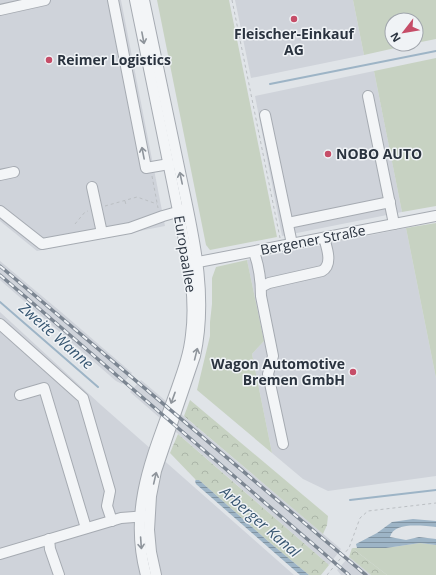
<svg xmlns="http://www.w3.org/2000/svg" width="436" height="575" font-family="'Open Sans',sans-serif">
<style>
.built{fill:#cfd3da}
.grass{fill:#c7d2c2}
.forest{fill:url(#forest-crowns)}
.water{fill:url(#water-rules)}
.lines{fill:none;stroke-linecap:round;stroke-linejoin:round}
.stream{stroke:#9db4c6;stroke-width:2}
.minor-casing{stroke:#a6abb2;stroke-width:12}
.path{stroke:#bbbfc3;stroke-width:1;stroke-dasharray:3 3;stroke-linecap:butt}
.minor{stroke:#f3f5f7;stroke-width:10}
.rail-casing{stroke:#7b8591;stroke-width:3.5}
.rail{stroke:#f0f3f6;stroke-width:2;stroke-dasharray:6;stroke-linecap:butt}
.oneway{stroke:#8e949b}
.poi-dot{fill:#c64d68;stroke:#f0f3f6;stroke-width:1.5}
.labels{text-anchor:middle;stroke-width:3;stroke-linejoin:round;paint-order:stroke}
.poi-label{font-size:14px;font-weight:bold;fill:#2a333f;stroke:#f0f3f6;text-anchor:start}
.street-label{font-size:14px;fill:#2a333f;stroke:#f0f3f6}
.water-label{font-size:15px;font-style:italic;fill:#365570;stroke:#f0f3f6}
</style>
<defs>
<pattern id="forest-crowns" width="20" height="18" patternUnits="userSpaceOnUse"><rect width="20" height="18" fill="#c7d2c2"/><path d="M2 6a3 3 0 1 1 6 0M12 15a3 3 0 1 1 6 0" fill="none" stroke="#abb5a8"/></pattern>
<pattern id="water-rules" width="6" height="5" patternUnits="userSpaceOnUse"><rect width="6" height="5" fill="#9db4c6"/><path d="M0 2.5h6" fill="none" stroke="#8093a2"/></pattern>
</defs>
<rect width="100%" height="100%" fill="#e0e4e8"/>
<!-- built -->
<g class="built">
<polygon points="0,0 121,0 165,226 37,251 0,221"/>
<polygon points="235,0 353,0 364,55 251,78"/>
<polygon points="374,71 402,212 282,236 255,96"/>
<polygon points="406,228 436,378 436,476 328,491 303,479 272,453 252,354 264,341 247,260"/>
<polygon points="0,261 61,312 132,373 122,384 116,381 0,280"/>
<polygon points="0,312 101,405 294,575 0,575"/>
<polygon points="141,380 341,549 329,565 130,392"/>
<polygon points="349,557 371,575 341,575 337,570"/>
</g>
<!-- grass -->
<g class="grass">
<polygon points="157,0 229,0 277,237 210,250 206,245"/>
<polygon points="353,0 436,0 436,39 416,43 416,20 392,20 392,44 413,44 364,55"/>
<polygon points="436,58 436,206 402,212 374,71"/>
<polygon points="436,223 436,378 406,228"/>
<polygon points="247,260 264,341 252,354 272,453 197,390 210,336 210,322 212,304 212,278 216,267"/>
<polygon points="420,543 436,545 436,575 387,575 352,548 386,548"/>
</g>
<!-- forest -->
<g class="forest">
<polygon points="190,400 328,516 327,525 323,534 184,416"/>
<polygon points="178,434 329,565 321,575 309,575 269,542 199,480 196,480 170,453"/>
<polygon points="352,548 387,575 371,575 349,557"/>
</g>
<!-- water -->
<g class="water">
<polygon points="196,480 199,480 269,542 309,575 300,575 196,484 195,481"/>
<path d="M413 519 436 521V527C423 526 394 521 390 537L406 540 419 537 436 539V545L420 543 386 548H357L356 544 377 533 392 522Z"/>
</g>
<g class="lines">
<!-- stream -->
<g class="stream">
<polyline points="270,84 436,51"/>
<polyline points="0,302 98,387"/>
<polyline points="350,500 436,490"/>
</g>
<defs>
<g id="minor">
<polyline points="113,0 146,168 169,164"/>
<path d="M135 0 185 245C191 274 195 305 191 335 189 356 181 376 174 396 152 457 128 509 146 575"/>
<path d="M144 0C156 56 167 111 179 167 192 230 209 292 195 356L156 471 151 496 149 530 151 552 156 575"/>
<polyline points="0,10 45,0"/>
<polyline points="368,96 394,224"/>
<polyline points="265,115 292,244"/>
<polyline points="0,175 14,172"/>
<polyline points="92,187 102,233"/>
<polyline points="0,211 42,244 130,228 163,216 184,210"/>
<polyline points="288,223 390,202"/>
<path d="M254 252C259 266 261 281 261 296L273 356 268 374 283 444"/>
<polyline points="193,263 436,216"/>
<path d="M261 287 269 283 322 271C333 265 327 248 324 238"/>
<polyline points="0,324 83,398 110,491 107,506 112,521"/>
<polyline points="20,395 44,388 86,528"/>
<polyline points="49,539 50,549 59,575"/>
<polyline points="0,554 121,518 147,516"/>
</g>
</defs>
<!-- minor casing -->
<use href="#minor" class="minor-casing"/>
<!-- path -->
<g class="path">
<polyline points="232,0 280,238"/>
<polyline points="152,176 158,208"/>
<polyline points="125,201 126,205"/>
<polyline points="105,206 137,197 157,204"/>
<polyline points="75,224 85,212 88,211"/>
<polyline points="327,575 349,548 360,518 368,511 436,503"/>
</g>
<!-- minor -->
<use href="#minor" class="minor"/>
<defs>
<g id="rail">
<polyline points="0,266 366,575"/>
<polyline points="0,275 349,575"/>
</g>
</defs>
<!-- rail casing -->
<use href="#rail" class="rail-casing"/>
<!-- rail -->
<use href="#rail" class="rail"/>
</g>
<!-- one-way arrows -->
<defs><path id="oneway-shaft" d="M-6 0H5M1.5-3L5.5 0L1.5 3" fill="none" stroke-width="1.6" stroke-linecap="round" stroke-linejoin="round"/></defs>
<g class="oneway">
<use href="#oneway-shaft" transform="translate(143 38) rotate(79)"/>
<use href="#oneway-shaft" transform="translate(143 153) rotate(-101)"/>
<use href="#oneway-shaft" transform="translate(181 178) rotate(-102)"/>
<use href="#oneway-shaft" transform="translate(196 354) rotate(-76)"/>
<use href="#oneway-shaft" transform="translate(173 398) rotate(110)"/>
<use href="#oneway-shaft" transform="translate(155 478) rotate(-77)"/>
<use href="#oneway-shaft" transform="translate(141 543) rotate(86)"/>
</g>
<!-- markers -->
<g class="poi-dot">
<circle cx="294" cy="19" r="4"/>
<circle cx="49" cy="60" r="4"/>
<circle cx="328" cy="154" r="4"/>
<circle cx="353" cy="372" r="4"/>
</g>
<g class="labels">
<!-- poi labels -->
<g class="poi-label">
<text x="294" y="39" text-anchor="middle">Fleischer-Einkauf<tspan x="294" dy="16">AG</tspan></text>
<text x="57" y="65">Reimer Logistics</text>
<text x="336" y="159">NOBO AUTO</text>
<text x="345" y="369" text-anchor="end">Wagon Automotive<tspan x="345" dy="16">Bremen GmbH</tspan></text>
</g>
<!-- street labels -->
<g class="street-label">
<text transform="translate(313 240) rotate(-11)" y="5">Bergener Straße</text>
<text transform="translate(185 254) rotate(81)" y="5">Europaallee</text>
</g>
<!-- water labels -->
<g class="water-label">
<text transform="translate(56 336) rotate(41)" y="5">Zweite Wanne</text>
<text transform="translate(260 522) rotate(41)" y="5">Arberger Kanal</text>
</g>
</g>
<!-- north arrow -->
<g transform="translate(404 32) rotate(239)"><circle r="19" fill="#f0f3f6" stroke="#a1a6ad"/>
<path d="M0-3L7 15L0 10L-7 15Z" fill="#c64d68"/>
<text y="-6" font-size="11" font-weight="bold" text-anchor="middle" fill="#2a333f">N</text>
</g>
</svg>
